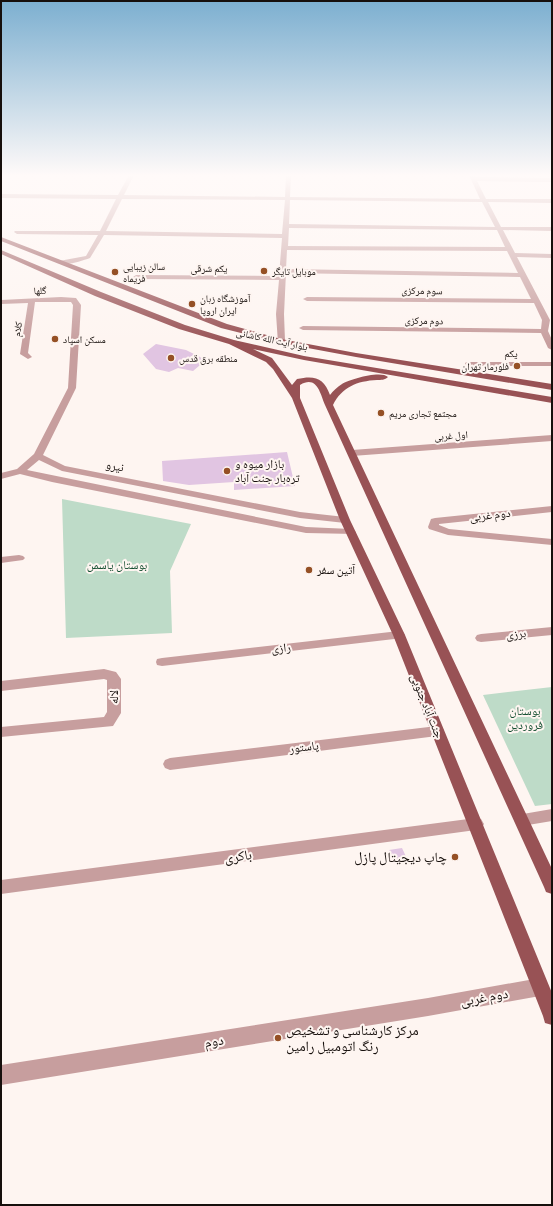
<svg xmlns="http://www.w3.org/2000/svg" width="553" height="1206" font-family="'Source Sans 3','Noto Naskh Arabic',sans-serif">
<style>
.green{fill:#bedbc8}
.building{fill:#e1c5e2}
.lines{fill:none;stroke-linecap:round;stroke-linejoin:round}
.minor{fill:#c79e9e;fill-rule:evenodd}
.major{fill:#985255;fill-rule:evenodd}
.poi-dot{fill:#955025;stroke:#fef5f1;stroke-width:1.5}
.labels{text-anchor:middle;stroke-width:4;stroke-linejoin:round;paint-order:stroke}
.far-poi-label{font-size:10px;fill:#160f0c;stroke:#fef5f1;text-anchor:start}
.far-street-label{font-size:10px;fill:#160f0c;stroke:#fef5f1}
.poi-label{font-size:12px;fill:#160f0c;stroke:#fef5f1;text-anchor:start}
.street-label{font-size:12px;fill:#160f0c;stroke:#fef5f1}
.park-label{font-size:12px;fill:#154f31;stroke:#fef5f1}
.near-street-label{font-size:14px;fill:#160f0c;stroke:#fef5f1}
.near-poi-label{font-size:14px;fill:#160f0c;stroke:#fef5f1;text-anchor:end}
</style>
<rect width="100%" height="100%" fill="#fef5f1"/>
<!-- green -->
<g class="green">
<polygon points="62,499 191,524 170,571 172,633 66,638"/>
<polygon points="552,687 552,804 535,806 483,695"/>
</g>
<!-- building -->
<g class="building">
<polygon points="156,344 186,350 206,360 193,371 178,368 169,372 156,369 143,354"/>
<polygon points="287,452 295,486 234,490 234,482 189,485 163,481 162,461"/>
<polygon points="402,848 409,863 394,864 389,850"/>
</g>
<g class="lines">
<!-- minor -->
<g class="minor">
<path d="M129 175H134L124 195 285 197 286 175H291L290 197 480 199 469 175H473L475 177 552 178V182L477 181 486 199H552V203L488 202 501 227H552V231L503 230 515 253 552 254V258L517 257 550 320 548 331 552 340V350L548 348 541 333 303 330 299 328 303 326 541 329 542 320 534 303 307 301 303 299 307 297 531 299 520 277 286 273 284 314 285 341 281 343H278L276 314 279 280 136 279 133 277 136 275 279 276 282 238 104 235 90 258C81 261 66 267 58 262L59 261 86 256 98 235 17 234 14 232 15 231H100L116 199 1 198V194L118 195ZM122 199 285 200 282 234 106 231ZM290 200 482 202 495 227 289 224ZM289 228 497 230 505 247 288 246ZM287 250 507 251 518 273 286 269Z"/>
<polygon points="61,297 76,298 81,305 76,388 43,455 65,466 300,512 345,517 350,520 345,523 300,518 62,471 39,460 27,470 306,527 351,529 356,532 355,534 306,533 52,482 20,474 1,479 1,473 17,469 34,454 68,388 73,305 71,302 35,302 28,353 32,357 28,359 20,354 28,303 1,304 1,300"/>
<polygon points="466,362 552,362 552,366 469,366 465,364"/>
<polygon points="552,435 552,441 352,456 347,453 352,450"/>
<polygon points="552,506 552,512 439,524 439,525 449,529 552,539 552,545 448,535 429,529 428,527 431,519 435,518"/>
<polygon points="19,555 23,556 25,558 23,560 1,563 1,557"/>
<polygon points="552,627 552,635 481,642 477,641 475,638 477,635 481,634"/>
<polygon points="399,631 403,632 405,635 403,638 162,666 157,665 156,662 157,659 162,658"/>
<polygon points="104,669 116,672 121,679 121,713 113,726 1,737 1,727 104,717 107,712 107,680 104,679 1,691 1,681"/>
<polygon points="437,726 442,727 444,731 442,735 437,736 170,770 165,768 163,764 165,760 170,758"/>
<polygon points="552,809 552,821 522,826 517,825 514,820 517,815"/>
<polygon points="476,818 481,819 484,824 481,829 476,830 1,894 1,880"/>
<polygon points="540,978 546,981 549,987 546,993 540,996 428,1016 1,1085 1,1065 428,998"/>
</g>
<!-- major -->
<g class="major">
<polygon points="1,237 227,324 281,339 356,353 552,384 552,390 356,357 281,343 221,328 1,241"/>
<path d="M1 250 101 292 185 325 234 340 304 356 552 397V403L304 360 253 349 272 358 292 385 297 379C315 375 324 378 330 395 333 391 337 387 342 384 350 379 381 370 388 377 385 380 381 380 377 380 357 381 342 387 333 405L552 869V894L546 892 544 887 325 405C320 393 317 375 300 385V398L350 520 405 635 552 993V1025L545 1023 543 1016 393 635 340 520 292 398 273 369 266 362 229 344 179 329 95 296 1 254Z"/>
</g>
</g>
<!-- sky -->
<linearGradient id="sky" x2="0" y2="1"><stop stop-color="#7cafd0"/><stop offset="0.51" stop-color="#fffaf9"/><stop offset="1" stop-color="#fffaf9" stop-opacity="0"/></linearGradient>
<rect width="553" height="344" fill="url(#sky)"/>
<!-- markers -->
<g class="poi-dot">
<circle cx="264" cy="271" r="4"/>
<circle cx="115" cy="272" r="4"/>
<circle cx="192" cy="304" r="4"/>
<circle cx="55" cy="339" r="4"/>
<circle cx="171" cy="358" r="4"/>
<circle cx="517" cy="366" r="4"/>
<circle cx="381" cy="413" r="4"/>
<circle cx="227" cy="471" r="4"/>
<circle cx="309" cy="570" r="4"/>
<circle cx="455" cy="857" r="4"/>
<circle cx="278" cy="1038" r="4"/>
</g>
<g class="labels">
<!-- far-poi labels -->
<g class="far-poi-label">
<text x="123" y="270">سالن زیبایی<tspan x="123" dy="12">فریماه</tspan></text>
<text x="272" y="275">موبایل تایگر</text>
<text x="200" y="302">آموزشگاه زبان<tspan x="200" dy="12">ایران اروپا</tspan></text>
<text x="63" y="343">مسکن اسپاد</text>
<text x="179" y="362">منطقه برق قدس</text>
<text x="509" y="370" text-anchor="end">فلورمار تهران</text>
<text x="389" y="417">مجتمع تجاری مریم</text>
</g>
<!-- far-street labels -->
<g class="far-street-label">
<text x="209" y="272">یکم شرقی</text>
<text transform="translate(40 290) rotate(-2)" y="4">گلها</text>
<text transform="translate(422 290) rotate(1)" y="4">سوم مرکزی</text>
<text transform="translate(424 320) rotate(1)" y="4">دوم مرکزی</text>
<text transform="translate(17 329) rotate(-82)" y="4">کلام</text>
<text transform="translate(272 339) rotate(12)" y="4">بلوار آیت الله کاشانی</text>
<text transform="translate(511 353) rotate(1)" y="4">یکم</text>
<text transform="translate(451 435) rotate(-4)" y="4">اول غربی</text>
</g>
<!-- poi labels -->
<g class="poi-label">
<text x="235" y="468">بازار میوه و<tspan x="235" dy="14">تره‌بار جنت آباد</tspan></text>
<text x="317" y="574">آتین سفر</text>
</g>
<!-- street labels -->
<g class="street-label">
<text transform="translate(115 466) rotate(11)" y="4">نیرو</text>
<text transform="translate(490 515) rotate(-6)" y="4">دوم غربی</text>
<text transform="translate(516 634) rotate(-6)" y="4">برزی</text>
<text transform="translate(281 648) rotate(-6)" y="4">رازی</text>
<text transform="translate(114 697) rotate(-90)" y="4">لاله</text>
<text transform="translate(427 706) rotate(68)" y="4">جنت آباد جنوبی</text>
<text transform="translate(304 747) rotate(-7)" y="4">پاستور</text>
</g>
<!-- park labels -->
<g class="park-label">
<text x="117" y="569">بوستان یاسمن</text>
<text x="525" y="715">بوستان<tspan x="525" dy="14">فروردین</tspan></text>
</g>
<!-- near-street labels -->
<g class="near-street-label">
<text transform="translate(238 856) rotate(-8)" y="5">باکری</text>
<text transform="translate(484 997) rotate(-10)" y="5">دوم غربی</text>
<text transform="translate(214 1041) rotate(-9)" y="5">دوم</text>
</g>
<!-- near-poi labels -->
<g class="near-poi-label">
<text x="447" y="862">چاپ دیجیتال پازل</text>
<text x="286" y="1035" text-anchor="start">مرکز کارشناسی و تشخیص<tspan x="286" dy="16">رنگ اتومبیل رامین</tspan></text>
</g>
</g>
<!-- border -->
<rect width="553" height="1206" fill="none" stroke="#160f0c" stroke-width="4"/>
</svg>
